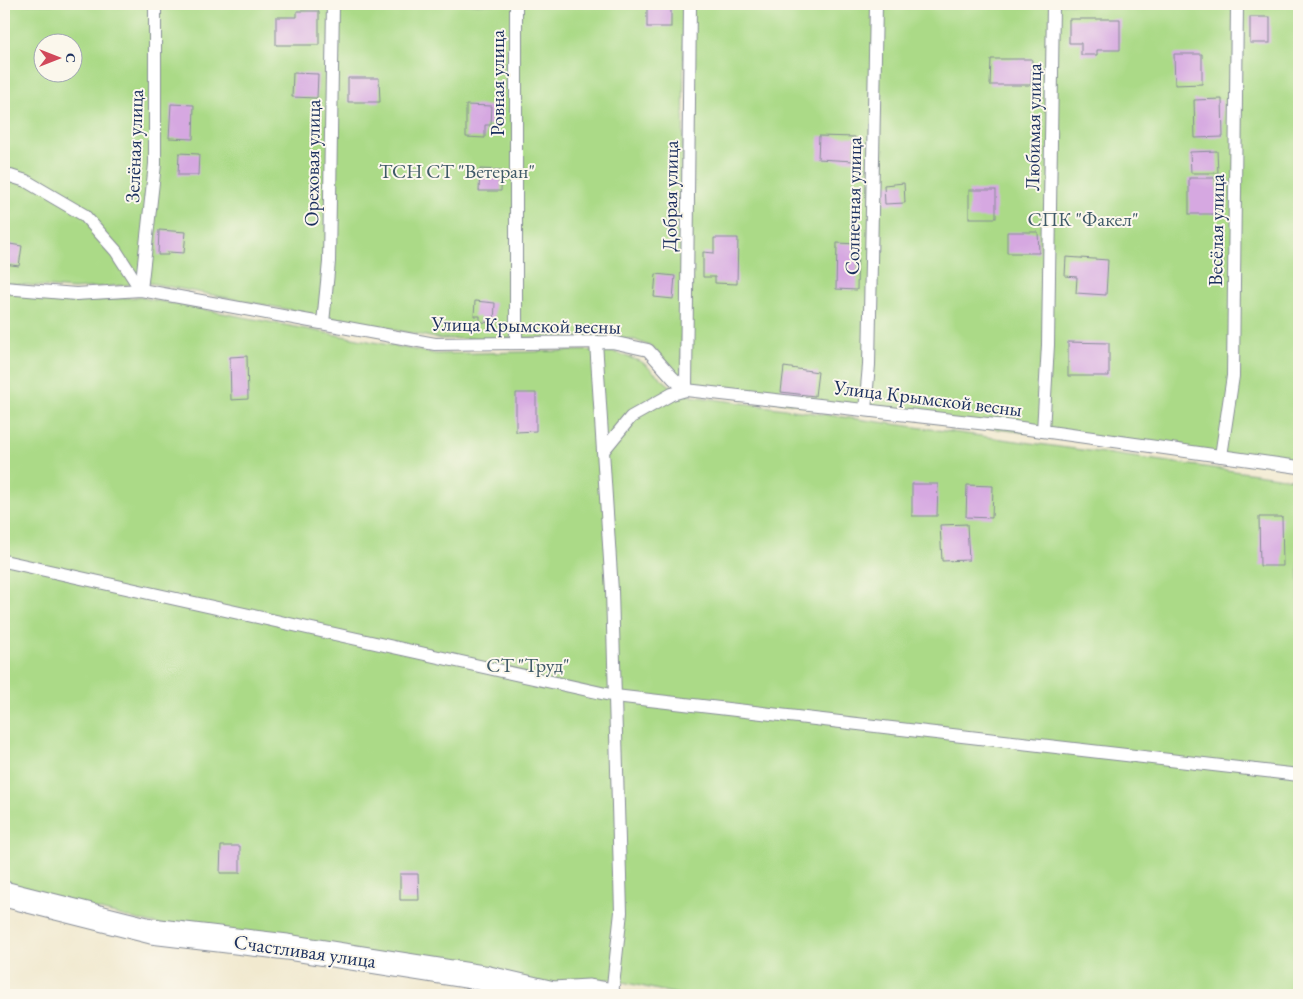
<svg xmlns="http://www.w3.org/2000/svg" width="1303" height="999" font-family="'EB Garamond',serif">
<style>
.green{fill:#abda87;stroke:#638472;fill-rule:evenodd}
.building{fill:#d6a8e1}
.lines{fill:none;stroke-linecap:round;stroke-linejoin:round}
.lane-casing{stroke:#868c96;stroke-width:14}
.street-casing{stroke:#868c96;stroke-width:27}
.lane{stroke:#fff;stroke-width:12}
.street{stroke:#fff;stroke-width:25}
.labels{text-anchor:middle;stroke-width:4;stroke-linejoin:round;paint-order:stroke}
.street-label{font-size:20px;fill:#1b2f5e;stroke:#fbf7ec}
.park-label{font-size:20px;fill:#3f5a68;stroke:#fbf7ec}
</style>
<rect width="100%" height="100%" fill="#fbf7ec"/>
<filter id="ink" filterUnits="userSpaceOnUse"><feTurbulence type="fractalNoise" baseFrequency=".02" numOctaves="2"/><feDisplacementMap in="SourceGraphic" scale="10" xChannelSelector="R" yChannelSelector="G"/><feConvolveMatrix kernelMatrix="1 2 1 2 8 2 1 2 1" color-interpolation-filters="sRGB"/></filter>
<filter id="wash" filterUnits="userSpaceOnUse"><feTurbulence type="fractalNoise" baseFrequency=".0096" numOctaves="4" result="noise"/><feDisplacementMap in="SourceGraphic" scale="20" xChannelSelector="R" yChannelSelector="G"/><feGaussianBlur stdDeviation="1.12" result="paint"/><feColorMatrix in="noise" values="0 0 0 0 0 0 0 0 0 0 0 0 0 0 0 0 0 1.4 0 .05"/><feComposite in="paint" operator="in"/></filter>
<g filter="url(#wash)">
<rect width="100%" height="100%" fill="#f1e9cf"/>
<!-- green -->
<g class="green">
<path d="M4 4H684L682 379 654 348 635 340 599 337 441 339 150 283 74 289 4 283ZM42 42H72V72H42Z"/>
<polygon points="690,4 1299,4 1299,467 686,390"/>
<polygon points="4,292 69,302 139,297 436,354 608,350 642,362 669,385 691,396 1299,480 1299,995 681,995 609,979 561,986 150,923 4,885"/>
</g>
<g id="blocks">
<!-- building -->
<g class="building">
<rect x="647" y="4" width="24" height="23"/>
<polygon points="297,11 319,11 319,45 276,45 276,17 297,17"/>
<rect x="1250" y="17" width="20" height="26"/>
<polygon points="1069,19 1120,19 1120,50 1097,50 1097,55 1081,55 1081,43 1069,43"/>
<polygon points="1174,54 1202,54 1202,84 1175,85"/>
<polygon points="991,59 1032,59 1031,85 990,85"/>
<polygon points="293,73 318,74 317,98 292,97"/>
<polygon points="348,78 379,78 380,102 348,102"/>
<polygon points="1222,99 1223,137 1195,138 1194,100"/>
<polygon points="171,104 194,105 193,139 169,138"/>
<polygon points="466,105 492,106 491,125 485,125 485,138 466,137"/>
<polygon points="819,136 855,137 854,161 818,159"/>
<polygon points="1217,151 1218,173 1191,173 1190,152"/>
<polygon points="179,153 199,154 198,175 178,175"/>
<polygon points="480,169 502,170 501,191 479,191"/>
<rect x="1189" y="178" width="28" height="36"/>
<polygon points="904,183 905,203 885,204 884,185"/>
<rect x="969" y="190" width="27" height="28"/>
<polygon points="159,230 186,232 184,253 168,252 168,255 158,255"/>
<polygon points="1007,232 1038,232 1039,253 1007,253"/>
<polygon points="714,238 738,238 737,284 715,283 715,277 703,277 703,252 714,253"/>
<polygon points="4,243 22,246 19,266 4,264"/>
<polygon points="837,243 858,244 857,290 836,289"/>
<polygon points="1066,257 1108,260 1106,295 1076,293 1077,277 1065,276"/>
<polygon points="656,274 675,276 673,299 654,297"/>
<polygon points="475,301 495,303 494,323 480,322 480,316 474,316"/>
<polygon points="1068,342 1109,343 1109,376 1068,376"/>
<polygon points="247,356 248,399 231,400 230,357"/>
<polygon points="784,367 818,372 815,396 781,392"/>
<polygon points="516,393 536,393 536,431 516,432"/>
<polygon points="912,484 938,484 937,516 912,516"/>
<polygon points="967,485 993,486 992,518 966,517"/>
<polygon points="1259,517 1282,517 1283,566 1260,566"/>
<polygon points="967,524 969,560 942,561 940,525"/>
<polygon points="221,846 240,846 240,873 220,873"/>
<polygon points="400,874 418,874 419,900 400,900"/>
</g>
</g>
</g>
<g filter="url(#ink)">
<use href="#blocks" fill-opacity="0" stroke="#868c96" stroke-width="1"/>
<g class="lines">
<defs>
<g id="lane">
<polyline points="516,4 516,343"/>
<polyline points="4,174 26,181 84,215 116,251 141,290"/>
<polyline points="4,288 76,294 141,290 435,344 612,342 648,350 673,378 686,390 1014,427 1299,467"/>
<polyline points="141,290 155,164 155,4"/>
<polyline points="323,323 329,262 333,4"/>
<polyline points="596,342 612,591 621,912 612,995"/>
<polyline points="865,410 869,365 876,4"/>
<polyline points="1043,431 1048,345 1053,4"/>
<polyline points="603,451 631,417 672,394 686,390 690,4"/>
<polyline points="1221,456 1233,376 1237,4"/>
<polyline points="4,561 615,696 1299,775"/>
</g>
<polyline id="street" points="4,894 151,931 287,947 484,978 553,994 589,992 608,995"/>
</defs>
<!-- lane casing -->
<use href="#lane" class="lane-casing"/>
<!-- street casing -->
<use href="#street" class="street-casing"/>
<!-- lane -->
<use href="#lane" class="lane"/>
<!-- street -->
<use href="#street" class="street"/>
</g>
</g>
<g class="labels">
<!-- street labels -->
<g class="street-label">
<text transform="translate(497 83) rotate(-90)" y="7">Ровная улица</text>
<text transform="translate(1033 127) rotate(-89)" y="7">Любимая улица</text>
<text transform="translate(134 146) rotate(-88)" y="7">Зелёная улица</text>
<text transform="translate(312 163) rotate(-89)" y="7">Ореховая улица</text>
<text transform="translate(670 196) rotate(-89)" y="7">Добрая улица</text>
<text transform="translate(853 206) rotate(-89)" y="7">Солнечная улица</text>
<text transform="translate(1216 230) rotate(-89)" y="7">Весёлая улица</text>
<text transform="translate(526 325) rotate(1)" y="7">Улица Крымской весны</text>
<text transform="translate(928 398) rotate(7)" y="7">Улица Крымской весны</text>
<text transform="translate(305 951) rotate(8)" y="7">Счастливая улица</text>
</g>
<!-- park labels -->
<g class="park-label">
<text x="457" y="178">ТСН СТ "Ветеран"</text>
<text x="1083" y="226">СПК "Факел"</text>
<text x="528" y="672">СТ "Труд"</text>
</g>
</g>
<!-- margin -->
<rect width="1303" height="999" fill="none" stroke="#fbf7ec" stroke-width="20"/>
<!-- north arrow -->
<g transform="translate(58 58) rotate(90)"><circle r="24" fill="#fbf7ec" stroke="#a1a7b3"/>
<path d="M0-4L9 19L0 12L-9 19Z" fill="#d1495b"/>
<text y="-8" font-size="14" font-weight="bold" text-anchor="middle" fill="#1b2f5e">С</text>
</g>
</svg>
